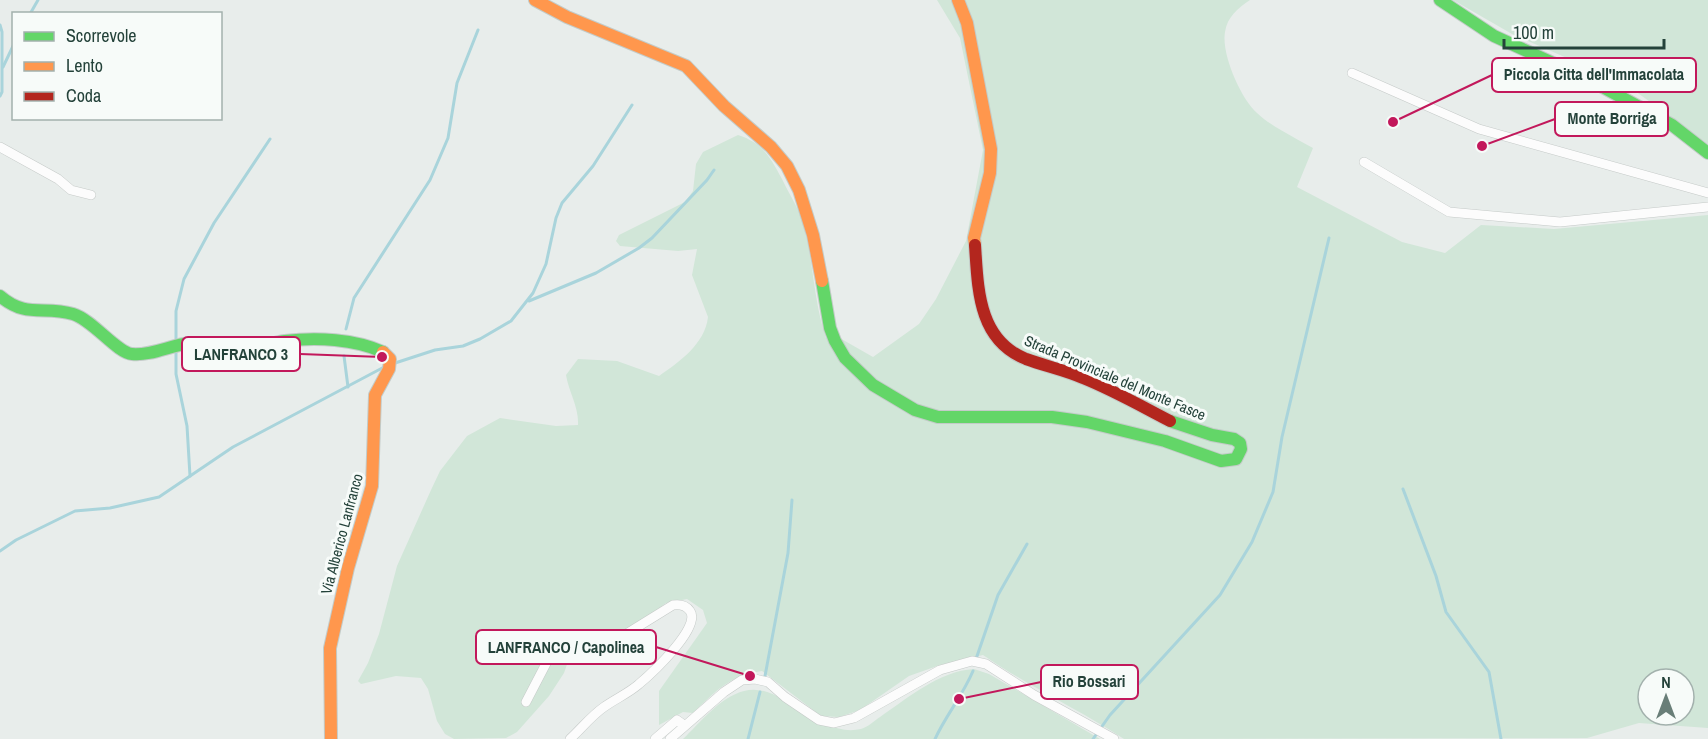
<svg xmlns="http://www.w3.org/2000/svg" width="1708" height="739" font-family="'Archivo Narrow',sans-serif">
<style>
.green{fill:#d1e6d8;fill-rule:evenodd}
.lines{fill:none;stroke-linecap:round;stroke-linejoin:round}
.stream{stroke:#a9d4db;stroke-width:3}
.street-casing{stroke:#c5cac8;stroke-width:10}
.fast-casing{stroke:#c3cbc8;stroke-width:14}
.slow-casing{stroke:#c3cbc8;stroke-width:14}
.jam-casing{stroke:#c3cbc8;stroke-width:14}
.street{stroke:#fcfcfc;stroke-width:9}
.fast{stroke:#63d668;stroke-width:12}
.slow{stroke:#ff974d;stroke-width:12}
.jam{stroke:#b3261e;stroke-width:12}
.labels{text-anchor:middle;stroke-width:6;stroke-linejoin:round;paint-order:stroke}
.street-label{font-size:15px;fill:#24423a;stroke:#f7fbf9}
.leader{fill:none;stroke:#c2185b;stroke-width:2}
.callout-dot{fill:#c2185b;stroke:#f7fbf9;stroke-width:2}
.callout{fill:#f7fbf9;stroke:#c2185b;stroke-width:2}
.callout-label{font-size:16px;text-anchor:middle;font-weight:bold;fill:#24423a}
</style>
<rect width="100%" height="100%" fill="#e8edeb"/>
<!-- green -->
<g class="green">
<path d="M937 0H1250C1238 8 1227 17 1225 32 1221 54 1241 99 1257 113 1269 125 1297 139 1313 148L1297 187 1402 242 1445 253 1481 225 1554 229 1708 215V728L1639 723 1587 738 1124 739C1078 709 1028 686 983 655L940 665 909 676 860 710 839 717 821 716 762 671C730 675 716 691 693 713L683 712 659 725V691L707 623 703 610 687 599 666 603 623 636 607 643 575 641 564 673 549 696 517 732 506 738 454 739 445 734 437 721 428 689 421 678 396 676 361 684 358 681 368 663 379 634 397 566 431 490 440 471 467 436 500 418 556 426 578 425C579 407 569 393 566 375L578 359 617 361 659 376C679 362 705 344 708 317L692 275 697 249 678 251 620 246 616 241 619 235 685 202 693 191 696 164 703 152 738 135C763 143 770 157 782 179 787 190 794 201 799 212 814 252 812 297 826 338L838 337 873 357 919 324 936 299 966 241 983 150 960 38ZM1648 679H1684V715H1648Z"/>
<polygon points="1453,0 1708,0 1708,144 1624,83 1512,34"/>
<path d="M974 669 989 674 1100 739H683C700 723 720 697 744 691 781 680 817 739 861 729 868 727 874 721 880 717 908 698 939 671 974 669Z"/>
</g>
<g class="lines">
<!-- stream -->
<g class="stream">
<polyline points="30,14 38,0"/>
<polyline points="0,25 2,32 2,92 0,96"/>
<polyline points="3,67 14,44"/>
<polyline points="529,301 596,273 639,248 652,238 707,180 714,170"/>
<polyline points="346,329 354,298 430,180 448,138 457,83 478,30"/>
<polyline points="176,340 176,311 184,279 214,223 270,139"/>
<polyline points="176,351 176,374 187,426 190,476"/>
<polyline points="344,356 348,387"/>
<polyline points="392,364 435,350 463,346 480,339 511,321 533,293 546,264 556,218 562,203 593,166 632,105"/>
<polyline points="1403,489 1436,576 1446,612 1489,672 1501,739"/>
<polyline points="0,551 16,540 75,511 110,508 159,497 233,447 386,366"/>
<polyline points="976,659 998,595 1027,544"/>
<polyline points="765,676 788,553 792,500"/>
<polyline points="748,739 760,692"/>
<path d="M935 739C946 715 963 695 973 671"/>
<polyline points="1093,739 1110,715 1220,595 1252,542 1273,492 1282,437 1329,238"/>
</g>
<defs>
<g id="street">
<polyline points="1352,73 1479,129 1708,193"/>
<polyline points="0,147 58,179 71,190 91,195"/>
<polyline points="1364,162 1449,212 1560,222 1708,207"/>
<path d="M526 702 551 654 556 651 610 644 673 605C680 604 686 605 690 611 702 627 651 674 639 684 629 693 615 699 604 707 591 716 581 729 570 739"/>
<polyline points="655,739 677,720 684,725"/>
<polyline points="670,739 724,692 742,680 755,679 768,682 785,697 819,720 834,723 854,718 940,670 972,661 986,664 1034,695 1114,739"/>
</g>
<g id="fast">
<polyline points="1440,0 1494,36 1590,80 1672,125 1708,153"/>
<polyline points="822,281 830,328 835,341 845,358 873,385 915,410 938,417 1052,417 1087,422 1165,441 1221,461 1236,459 1241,449 1240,443 1234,439 1212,435 1170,421"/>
<path d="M0 296C27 319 44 305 73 314 93 320 117 353 132 354 151 356 171 345 190 343 207 342 224 349 240 349 255 349 270 343 285 341 316 337 355 339 383 352"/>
</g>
<g id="slow">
<polyline points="535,0 567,17 686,66 724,106 771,147 787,166 799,190 813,235 822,281"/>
<polyline points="958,0 967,23 991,149 990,173 974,238 975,245"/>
<polyline points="331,739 330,648 348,568 372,486 375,395 389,369 390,359 383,352"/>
</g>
<path id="jam" d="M975 245C978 289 978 340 1026 359 1045 366 1065 370 1083 378 1113 390 1141 406 1170 421"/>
</defs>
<!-- street casing -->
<use href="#street" class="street-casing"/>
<!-- fast casing -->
<use href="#fast" class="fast-casing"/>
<!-- slow casing -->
<use href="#slow" class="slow-casing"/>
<!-- jam casing -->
<use href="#jam" class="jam-casing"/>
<!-- street -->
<use href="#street" class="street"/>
<!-- fast -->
<use href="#fast" class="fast"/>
<!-- slow -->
<use href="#slow" class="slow"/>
<!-- jam -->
<use href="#jam" class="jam"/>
</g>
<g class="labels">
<!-- street labels -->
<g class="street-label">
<text transform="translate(1115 378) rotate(23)" y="5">Strada Provinciale del Monte Fasce</text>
<text transform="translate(342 534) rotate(-75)" y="5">Via Alberico Lanfranco</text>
</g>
</g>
<!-- callouts -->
<path class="leader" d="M1393 122L1492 75M1482 146L1555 119M382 357L300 354M750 676L656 647M959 699L1041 682"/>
<g class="callout-dot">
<circle cx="1393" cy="122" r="6"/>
<circle cx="1482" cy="146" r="6"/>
<circle cx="382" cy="357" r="6"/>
<circle cx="750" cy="676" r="6"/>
<circle cx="959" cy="699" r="6"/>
</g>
<g class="callout">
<rect x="1492" y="58" width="204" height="34" rx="6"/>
<rect x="1555" y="102" width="113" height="34" rx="6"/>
<rect x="182" y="337" width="118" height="34" rx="6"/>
<rect x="476" y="630" width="180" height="34" rx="6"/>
<rect x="1041" y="665" width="97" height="34" rx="6"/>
</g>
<g class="callout-label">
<text x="1594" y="80">Piccola Citta dell'Immacolata</text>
<text x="1612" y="124">Monte Borriga</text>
<text x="241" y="360">LANFRANCO 3</text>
<text x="566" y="653">LANFRANCO / Capolinea</text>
<text x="1089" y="687">Rio Bossari</text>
</g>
<!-- legend -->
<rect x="12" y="12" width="210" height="108" fill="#f7fbf9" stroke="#a3b1ad" stroke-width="1.5"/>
<rect x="24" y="32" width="30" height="9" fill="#63d668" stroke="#a3b1ad" stroke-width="1.5"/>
<text x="66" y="42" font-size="18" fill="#24423a">Scorrevole</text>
<rect x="24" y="62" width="30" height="9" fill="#ff974d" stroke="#a3b1ad" stroke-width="1.5"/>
<text x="66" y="72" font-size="18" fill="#24423a">Lento</text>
<rect x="24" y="92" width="30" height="9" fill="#b3261e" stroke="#a3b1ad" stroke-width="1.5"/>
<text x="66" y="102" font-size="18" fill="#24423a">Coda</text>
<!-- north arrow -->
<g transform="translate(1666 697)"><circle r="28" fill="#f7fbf9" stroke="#a3b1ad" stroke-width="1.5"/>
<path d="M0-4.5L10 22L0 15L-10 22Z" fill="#697e78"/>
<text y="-9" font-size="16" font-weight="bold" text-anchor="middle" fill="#24423a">N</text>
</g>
<!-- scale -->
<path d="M1504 39v9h160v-9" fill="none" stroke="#24423a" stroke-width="3"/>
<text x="1513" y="39" font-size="18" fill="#24423a" stroke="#f7fbf9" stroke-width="4.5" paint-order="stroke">100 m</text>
</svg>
